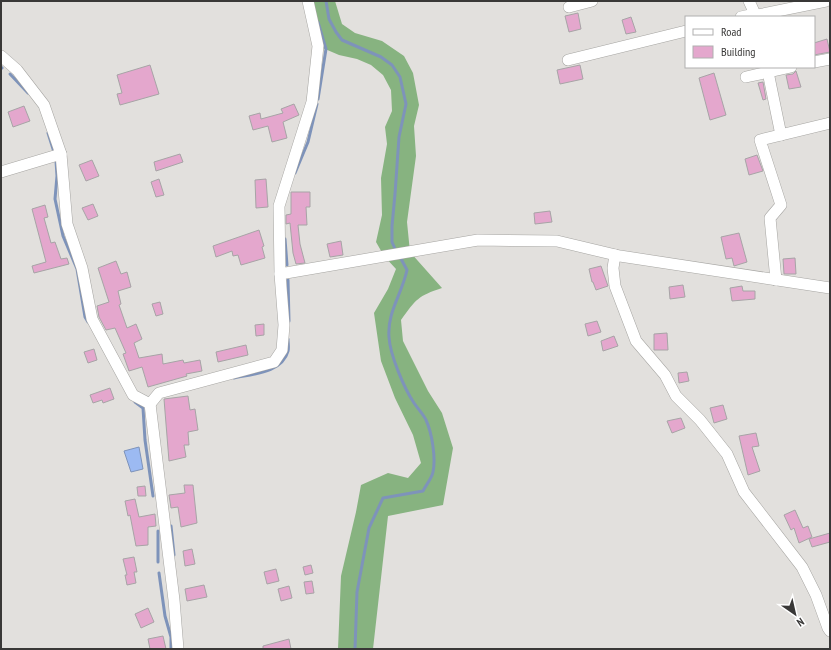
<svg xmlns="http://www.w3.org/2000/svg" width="831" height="650" font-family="'PT Sans Narrow',sans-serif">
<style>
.forest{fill:#87b380}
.water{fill:#9cbaf2;stroke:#7e93ba}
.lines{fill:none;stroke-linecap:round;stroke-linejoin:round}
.stream{stroke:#7e93ba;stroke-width:3}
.building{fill:#e4a7cd;stroke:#a7a4a6}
.street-casing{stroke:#a6a5a2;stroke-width:12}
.street{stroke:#fff;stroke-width:11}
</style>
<rect width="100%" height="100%" fill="#e2e0dd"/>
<!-- forest -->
<path class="forest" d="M308 1H335L342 24 355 33 382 41 404 56 413 73 419 105 414 126 416 156 407 222 410 252 442 288C418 296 416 299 401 320L403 341 428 391 442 413 453 448 443 505 388 516 373 649H338L341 576 356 512 361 485 388 473 408 478 421 463 413 435 395 398 381 361 374 313 388 289 396 269 384 256 376 242 382 215 381 178 387 144 385 127 392 111 391 90 383 75 371 65 357 59 339 55 318 46Z"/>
<!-- water -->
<polygon class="water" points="139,447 143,469 131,472 124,451"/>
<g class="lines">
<!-- stream -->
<g class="stream">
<polyline points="326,1 329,19 336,32 342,40 381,57 392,65 400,77 406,104 399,137 395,194 392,226 392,242 396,251"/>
<polyline points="1,67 2,68"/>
<polyline points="10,74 28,93"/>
<polyline points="318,99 326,49 318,22"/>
<polyline points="48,133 54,152"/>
<polyline points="56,161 57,176 55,199 63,236 77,269 85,317 88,322"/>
<polyline points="295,173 308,142 317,104"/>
<polyline points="285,239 287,265"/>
<polyline points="288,280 289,321"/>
<path d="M234 378C252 374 282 373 288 351 289 348 288 343 288 339"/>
<polyline points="135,402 143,408 145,440 153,496"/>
<polyline points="171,526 174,555"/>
<polyline points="158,531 158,562"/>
<polyline points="159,573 165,616 171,637 171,649"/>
<path d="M355 649 357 592 369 528 383 498 423 491C426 485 432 478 433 472 436 458 432 433 426 420 423 414 418 409 414 403 404 388 390 355 389 337 387 312 402 294 407 270L399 255"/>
</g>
</g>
<!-- building -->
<g class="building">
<polygon points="578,13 581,29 569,32 565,16"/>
<polygon points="631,17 636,32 626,34 622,20"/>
<polygon points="827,39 830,52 814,55 814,43"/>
<polygon points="150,65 159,94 120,105 117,94 122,93 117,75"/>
<polygon points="580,65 583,79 560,84 557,70"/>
<polygon points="796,71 801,87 789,89 786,75 793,74"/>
<polygon points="714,73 726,115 710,120 699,78"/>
<polygon points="763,82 766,99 763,100 758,83"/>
<polygon points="294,104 299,115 283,122 287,138 272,142 268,126 253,130 249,116 260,113 261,119 283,113 281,109"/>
<polygon points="24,106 30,121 13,127 8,112"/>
<polygon points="180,154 183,162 156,171 154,162"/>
<polygon points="757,155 763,171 749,175 745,159"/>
<polygon points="92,160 99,176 86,181 79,165"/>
<polygon points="159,179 164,195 156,197 151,182"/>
<polygon points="266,179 268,207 256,208 255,180"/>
<polygon points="291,192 310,192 310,207 306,207 307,225 298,225 300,244 305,263 296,264 293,253 290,223 286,224 286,215 291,214"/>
<polygon points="93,204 98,216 88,220 82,208"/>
<polygon points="45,205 48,217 44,218 51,243 55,242 61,259 67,258 69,264 34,273 32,266 46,262 32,209"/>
<polygon points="550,211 552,222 535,224 534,213"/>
<polygon points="259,230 264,246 262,247 265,258 241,265 238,255 233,256 232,251 216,257 213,246"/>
<polygon points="739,233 747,262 734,266 732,258 726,259 721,237"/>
<polygon points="341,241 343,255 330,257 327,244"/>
<polygon points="795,258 796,274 784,274 783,259"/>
<polygon points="116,261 121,274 127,272 131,287 118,291 121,304 119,305 127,328 136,324 142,339 134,343 139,358 162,354 163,364 183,360 184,363 200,360 202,371 186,374 187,376 148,387 142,367 129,371 123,354 126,353 115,328 106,330 99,317 97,306 109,302 98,268"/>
<polygon points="601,266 608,286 596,290 593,282 592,282 589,269"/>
<polygon points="683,285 685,297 670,299 669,287"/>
<polygon points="742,286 743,291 755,291 755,299 732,301 730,288"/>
<polygon points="160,302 163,314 156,316 152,304"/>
<polygon points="597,321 601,332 588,336 585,324"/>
<polygon points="264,324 264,335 256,336 255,325"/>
<polygon points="667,333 668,350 654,350 654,334"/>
<polygon points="614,336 618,346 603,351 601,341"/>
<polygon points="246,345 248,355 218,362 216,352"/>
<polygon points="94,349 97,360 88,363 84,352"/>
<polygon points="687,372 689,381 679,383 678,373"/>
<polygon points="110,388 114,399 103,403 102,400 93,403 90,395"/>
<polygon points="188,396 190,410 195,409 198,430 188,432 189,445 184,445 186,457 169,461 164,399"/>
<polygon points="723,405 727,419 714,423 710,408"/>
<polygon points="681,418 685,428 672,433 667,421"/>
<polygon points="756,433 759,446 752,447 760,471 748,475 739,436"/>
<polygon points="184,485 193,485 197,523 181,527 178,507 171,508 169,495 185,493"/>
<polygon points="145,486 146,496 138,496 137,487"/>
<polygon points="135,499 139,517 155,514 156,526 148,527 148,545 136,546 130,515 128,516 125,501"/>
<polygon points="795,510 803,528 808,526 812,537 799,543 794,528 791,530 784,515"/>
<polygon points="830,533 830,542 812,547 809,539"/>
<polygon points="192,549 195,564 185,566 183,551"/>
<polygon points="134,557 137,572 134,572 136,583 127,585 125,575 127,575 123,559"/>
<polygon points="311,565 313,573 305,575 303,567"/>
<polygon points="276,569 279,581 267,584 264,572"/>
<polygon points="312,581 314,593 306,594 304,582"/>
<polygon points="204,585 207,597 187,601 185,589"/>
<polygon points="289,586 292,598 281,601 278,589"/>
<polygon points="148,608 154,622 141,628 135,614"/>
<polygon points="163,636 166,649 150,649 148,639"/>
<polygon points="289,639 291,649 263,649 263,646"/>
</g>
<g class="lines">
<defs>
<g id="street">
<polyline points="308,1 318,46 312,102 279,206 280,274 478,240 557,241 620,256 830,288"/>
<polyline points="749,1 755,14 758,15 826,1"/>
<polyline points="569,7 592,1"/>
<polyline points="741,17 755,14"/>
<polyline points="1,56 17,70 44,105 61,154 1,172"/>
<polyline points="568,60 686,31"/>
<polyline points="814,62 830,59"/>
<polyline points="768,72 781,135"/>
<polyline points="746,77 791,67"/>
<polyline points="61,154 67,224 82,268 92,319 133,395 150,404 159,393 274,362 282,350 284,325 280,274"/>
<polyline points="615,255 613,268 615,286 636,341 665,375 676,396 700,420 727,454 744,492 802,567 816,595 828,628 830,631"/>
<polyline points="776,280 770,218 781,205 760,140 830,123"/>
<polyline points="150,404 174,600 178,649"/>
</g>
</defs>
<!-- street casing -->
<use href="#street" class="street-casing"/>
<!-- street -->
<use href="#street" class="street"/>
</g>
<!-- border -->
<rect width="831" height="650" fill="none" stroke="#393837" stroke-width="4"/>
<!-- legend -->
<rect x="685" y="16" width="130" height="52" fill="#ffffff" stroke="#b0afaf"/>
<rect x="693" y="29" width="20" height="6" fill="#ffffff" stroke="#b0afaf"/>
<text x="721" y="36" font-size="12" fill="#393837">Road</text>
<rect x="693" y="46" width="20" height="12" fill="#e4a7cd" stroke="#b0afaf"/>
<text x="721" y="56" font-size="12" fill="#393837">Building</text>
<!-- north arrow -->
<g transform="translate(795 614) rotate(146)" stroke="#ffffff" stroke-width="3" paint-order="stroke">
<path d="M0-3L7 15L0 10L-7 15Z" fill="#393837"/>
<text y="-6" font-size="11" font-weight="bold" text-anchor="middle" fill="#393837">N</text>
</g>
</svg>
